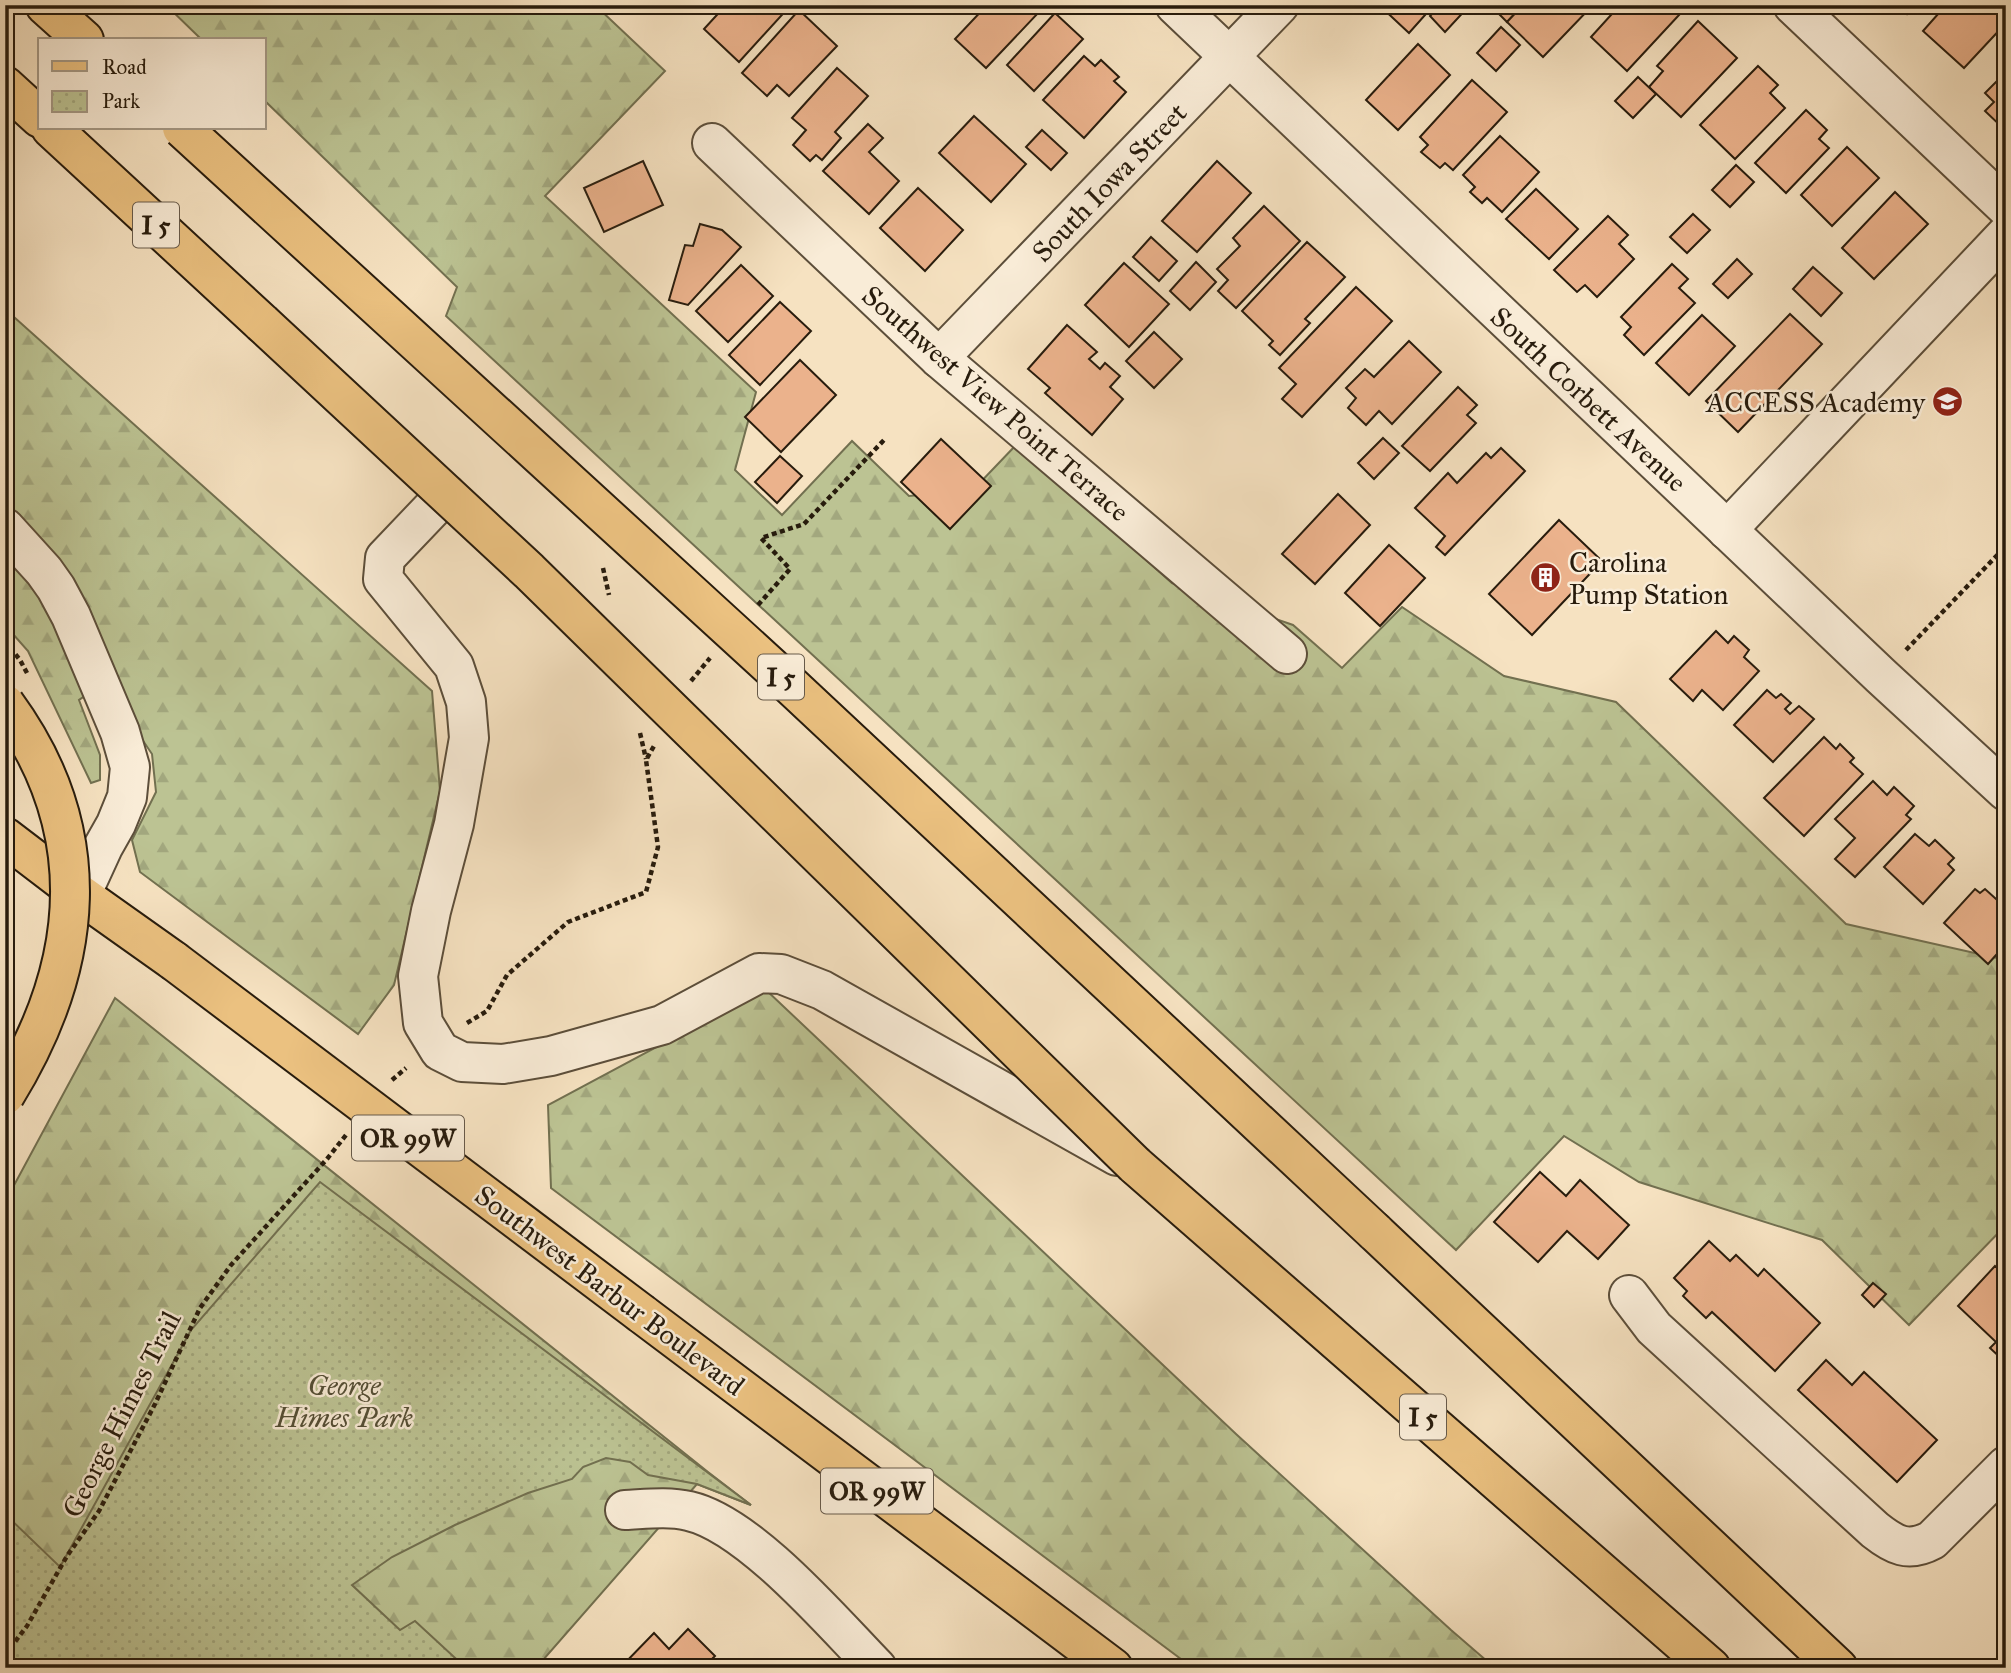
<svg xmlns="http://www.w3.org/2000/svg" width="2011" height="1673" font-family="'IM FELL Great Primer',serif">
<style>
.forest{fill:url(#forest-firs);stroke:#727050;stroke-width:2}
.park{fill:url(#park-dots);stroke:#727050;stroke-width:2}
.building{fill:#ebb28c;stroke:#281c0d;stroke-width:2}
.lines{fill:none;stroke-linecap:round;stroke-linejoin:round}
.minor-casing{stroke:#5c4e3a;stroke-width:42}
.major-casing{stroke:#281c0d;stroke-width:42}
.highway-casing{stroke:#281c0d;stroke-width:42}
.path{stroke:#281c0d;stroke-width:4.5;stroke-dasharray:5 3.5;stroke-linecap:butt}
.minor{stroke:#f9ecd7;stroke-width:38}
.major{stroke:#ebc180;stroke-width:38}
.highway{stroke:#ebc180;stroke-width:38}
.major-bridge-casing{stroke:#281c0d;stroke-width:42;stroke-linecap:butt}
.highway-bridge-casing{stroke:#281c0d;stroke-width:42;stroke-linecap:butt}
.major-bridge{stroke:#ebc180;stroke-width:38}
.highway-bridge{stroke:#ebc180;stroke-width:38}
.labels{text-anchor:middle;stroke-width:5;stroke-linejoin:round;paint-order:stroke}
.shield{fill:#f9ecd7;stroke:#675a4a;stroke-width:2}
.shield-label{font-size:26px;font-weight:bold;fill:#281c0d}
.street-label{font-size:28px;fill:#281c0d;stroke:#f9ecd7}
.poi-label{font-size:28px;fill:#281c0d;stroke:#f9ecd7;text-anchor:end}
.park-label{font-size:28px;font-style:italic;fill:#544e35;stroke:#f9ecd7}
</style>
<defs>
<pattern id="forest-firs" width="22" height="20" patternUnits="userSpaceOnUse" patternTransform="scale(1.75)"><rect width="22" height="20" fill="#bcc393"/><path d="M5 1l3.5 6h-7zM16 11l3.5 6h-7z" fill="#a2a77e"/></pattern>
<pattern id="park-dots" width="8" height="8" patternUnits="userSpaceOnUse" patternTransform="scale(1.75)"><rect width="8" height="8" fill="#bcc393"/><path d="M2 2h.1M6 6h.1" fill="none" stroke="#a2a77e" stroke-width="1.8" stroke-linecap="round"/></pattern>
</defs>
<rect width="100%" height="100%" fill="#f6e2c1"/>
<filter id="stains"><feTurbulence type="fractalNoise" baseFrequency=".00286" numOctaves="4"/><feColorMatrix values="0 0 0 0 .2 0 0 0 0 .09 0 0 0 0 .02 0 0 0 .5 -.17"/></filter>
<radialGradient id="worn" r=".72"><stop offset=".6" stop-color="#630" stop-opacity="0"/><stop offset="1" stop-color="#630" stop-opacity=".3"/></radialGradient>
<!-- forest -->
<g class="forest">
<polygon points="166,5 595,5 665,71 545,196 756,392 735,470 782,515 852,441 909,496 973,490 1017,444 1172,583 1293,625 1342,668 1402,607 1504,676 1616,702 1846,924 2006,960 2006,1225 1909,1325 1822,1240 1639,1182 1564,1136 1456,1250 446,316 457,287 264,100 264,40 202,40"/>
<polygon points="5,309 432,691 440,791 394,985 358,1034 140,872 132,840 156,792 152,754 104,683 79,700 100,755 100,780 91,783 28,651 5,625"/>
<polygon points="765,989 1236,1434 1451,1630 1495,1668 1193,1668 551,1188 548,1105"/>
<polygon points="115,998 708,1472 751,1505 697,1484 536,1668 5,1668 5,1202"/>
</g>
<!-- park -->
<polygon class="park" points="320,1182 751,1505 697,1484 648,1475 630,1462 606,1458 583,1467 572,1479 528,1493 455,1525 392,1557 352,1585 400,1630 415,1621 466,1668 5,1668 5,1514 60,1567 191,1330"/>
<!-- building -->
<g class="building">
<polygon points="726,5 791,5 739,62 704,29"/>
<polygon points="987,5 1035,5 1040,11 986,68 955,39"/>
<polygon points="1379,5 1434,5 1409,33"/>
<polygon points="1440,5 1470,5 1445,32 1430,16"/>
<polygon points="1490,5 1523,5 1507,22"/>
<polygon points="1523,5 1591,5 1592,6 1543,57 1507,22"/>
<polygon points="1620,5 1668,5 1679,15 1627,71 1591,37"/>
<polygon points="1897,5 1915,5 1907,14"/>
<polygon points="1946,5 1993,5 2006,17 2006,23 1964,68 1923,31"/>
<polygon points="799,10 837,46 789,96 777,85 767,96 742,73"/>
<polygon points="1055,13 1083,39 1034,91 1007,65"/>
<polygon points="1698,21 1737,58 1681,117 1649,87 1663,71 1657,66"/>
<polygon points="1501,27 1520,45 1496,71 1477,53"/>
<polygon points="1418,44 1450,75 1398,130 1366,100"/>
<polygon points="1084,56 1095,66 1101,60 1119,77 1114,81 1126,92 1084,138 1043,100"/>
<polygon points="1758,66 1778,85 1770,93 1785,108 1735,159 1700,125"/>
<polygon points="837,68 868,96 835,132 841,138 822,160 816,155 810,161 793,145 806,130 792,118"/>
<polygon points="2006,72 2006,131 1985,111 1994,102 1985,93"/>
<polygon points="1638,77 1656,94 1633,118 1615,101"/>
<polygon points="1472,80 1507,112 1453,170 1445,163 1440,168 1421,152 1428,145 1420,137"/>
<polygon points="1806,110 1827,130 1819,139 1829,148 1786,193 1755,163"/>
<polygon points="974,116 1026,164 991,202 939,153"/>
<polygon points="868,124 883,138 869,152 899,181 869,214 823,171"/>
<polygon points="1042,130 1067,153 1051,170 1026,147"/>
<polygon points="1500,136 1539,172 1502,212 1487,198 1482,203 1470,192 1475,187 1463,175"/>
<polygon points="1847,147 1879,178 1832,226 1801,195"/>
<polygon points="643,161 663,205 604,232 584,188"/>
<polygon points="1217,161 1251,193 1197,252 1162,221"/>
<polygon points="1736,165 1754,182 1730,207 1712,190"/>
<polygon points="918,188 963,230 925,271 880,228"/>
<polygon points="1536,189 1578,229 1549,259 1506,219"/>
<polygon points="1895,192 1928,224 1874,279 1842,248"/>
<polygon points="1264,206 1300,241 1236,308 1218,291 1228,280 1217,269 1240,246 1233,238"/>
<polygon points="1693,214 1710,230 1687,253 1670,237"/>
<polygon points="1608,216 1628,235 1619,244 1634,259 1597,297 1585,285 1577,292 1554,270"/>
<polygon points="700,224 722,230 741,247 688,305 669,300 685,245 693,246"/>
<polygon points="1151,237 1177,261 1159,281 1133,257"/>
<polygon points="1307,242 1345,277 1305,319 1310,323 1280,355 1269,345 1273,341 1242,311"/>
<polygon points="1737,259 1752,274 1728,298 1713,284"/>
<polygon points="1196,262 1216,282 1190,310 1170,291"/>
<polygon points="1124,263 1169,304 1129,347 1085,305"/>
<polygon points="1672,264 1688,279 1679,288 1695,303 1644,355 1624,335 1631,327 1621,317"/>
<polygon points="741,265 773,296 728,342 696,311"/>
<polygon points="1813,267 1842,293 1821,316 1793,289"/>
<polygon points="1356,287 1392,321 1302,417 1282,399 1296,384 1279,368"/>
<polygon points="780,302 811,331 760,385 729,355"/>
<polygon points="1790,314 1822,344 1738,432 1706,401"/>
<polygon points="1702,315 1735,346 1689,395 1656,363"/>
<polygon points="1067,325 1097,352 1089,359 1100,369 1105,363 1120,376 1110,387 1123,399 1092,435 1045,393 1050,388 1028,369"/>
<polygon points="1154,332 1182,359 1154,388 1126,361"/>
<polygon points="1409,341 1441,372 1392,424 1379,411 1366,425 1348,408 1356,398 1346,388 1365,369 1374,377"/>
<polygon points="800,360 836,395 781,452 745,417"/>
<polygon points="1458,387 1477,405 1467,415 1476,423 1430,471 1402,446"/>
<polygon points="1383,438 1399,453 1374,479 1358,463"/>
<polygon points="941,439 991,486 950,529 901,482"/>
<polygon points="1501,448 1525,471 1445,555 1436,547 1445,536 1415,508 1448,473 1457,483 1486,453 1491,458"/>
<polygon points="780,456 802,476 777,503 755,482"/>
<polygon points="1338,494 1370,525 1315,584 1282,554"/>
<polygon points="1559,520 1602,561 1532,635 1489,594"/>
<polygon points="1389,545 1425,578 1380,626 1345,593"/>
<polygon points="1716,631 1728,643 1734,636 1749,650 1744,657 1759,671 1723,710 1702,690 1693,701 1670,679"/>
<polygon points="1767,690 1776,698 1781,694 1791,703 1785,709 1790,714 1799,706 1814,719 1773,762 1734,725"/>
<polygon points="1824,737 1836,749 1840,744 1854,758 1850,762 1863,774 1804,836 1764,798"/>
<polygon points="1873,781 1887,795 1894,787 1914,806 1906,815 1911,819 1855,877 1835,859 1855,838 1835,819"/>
<polygon points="1915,834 1929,846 1935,840 1954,858 1948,864 1954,870 1923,904 1884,867"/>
<polygon points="1975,889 1980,893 1985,889 2006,908 2006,944 1988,964 1944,923"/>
<polygon points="1540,1172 1566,1196 1580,1180 1629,1225 1598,1259 1567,1231 1538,1262 1494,1222"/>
<polygon points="1709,1241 1730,1261 1736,1255 1758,1276 1764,1269 1820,1323 1775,1371 1712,1312 1706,1318 1683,1296 1687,1291 1674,1278"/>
<polygon points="1995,1266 2006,1276 2006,1363 1990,1348 1996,1342 1958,1306"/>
<polygon points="1873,1283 1886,1294 1874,1307 1862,1295"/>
<polygon points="1826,1360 1852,1385 1864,1372 1937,1440 1897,1482 1798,1390"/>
<polygon points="688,1629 715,1656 703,1668 620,1668 654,1633 669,1649"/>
</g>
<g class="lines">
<defs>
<g id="minor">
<polyline points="1175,5 1881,676 2006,791"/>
<polyline points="1793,5 2006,207"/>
<polyline points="712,143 939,358 1287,654"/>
<polyline points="939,358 1279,5"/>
<polyline points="446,494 385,558 383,579 454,666 466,702 469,738 454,824 431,911 418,976 423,1023 440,1051 462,1062 503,1064 551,1056 662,1025 759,973 781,974 822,990 1117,1156"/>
<polyline points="5,528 44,571 56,588 71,616 120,732 130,767 127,797 116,824 103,847 81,895"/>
<polyline points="1727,530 2006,235"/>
<path d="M1629 1295 1654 1328 1875 1530C1894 1545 1908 1553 1932 1540L2006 1466"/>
<path d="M625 1510C646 1509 668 1506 689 1511 750 1525 833 1623 877 1668"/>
</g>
<g id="major">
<polyline points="5,837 81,895 174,961"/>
<polyline points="642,1314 1113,1668"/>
</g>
<g id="highway">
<polyline points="45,5 84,40"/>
<polyline points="5,86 40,118"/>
<polyline points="51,128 262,323"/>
<polyline points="1135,1165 1711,1668"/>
<polyline points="1375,1232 1838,1668"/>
</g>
</defs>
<!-- minor casing -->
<use href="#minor" class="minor-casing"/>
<!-- major casing -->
<use href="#major" class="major-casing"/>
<!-- highway casing -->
<use href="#highway" class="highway-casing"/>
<!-- path -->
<g class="path">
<polyline points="603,568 609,595"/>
<polyline points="758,605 790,569 761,538 804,524 885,439"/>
<polyline points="5,641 20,660 27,673"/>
<polyline points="1906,650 2006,546"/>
<polyline points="691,681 710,658"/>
<polyline points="640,733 646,759"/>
<polyline points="467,1023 487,1011 507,975 568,922 646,892 658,847 646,760 654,746"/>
<polyline points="392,1080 406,1068"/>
<polyline points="5,1655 27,1626 67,1556 99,1511 155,1404 200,1308 231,1265 327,1159 346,1135"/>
</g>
<!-- minor -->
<use href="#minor" class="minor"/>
<!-- major -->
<use href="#major" class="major"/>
<!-- highway -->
<use href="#highway" class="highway"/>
<defs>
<g id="major-bridge">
<path d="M5 704C98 831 85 965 5 1095"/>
<polyline points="174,961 642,1314"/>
</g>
<g id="highway-bridge">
<polyline points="182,128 771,667 1375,1232"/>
<polyline points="262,323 529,571 1135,1165"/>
</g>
</defs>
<!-- major-bridge casing -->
<use href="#major-bridge" class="major-bridge-casing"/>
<!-- highway-bridge casing -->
<use href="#highway-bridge" class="highway-bridge-casing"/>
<!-- major-bridge -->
<use href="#major-bridge" class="major-bridge"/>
<!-- highway-bridge -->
<use href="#highway-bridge" class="highway-bridge"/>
</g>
<!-- icons -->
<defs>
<symbol id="school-disc" viewBox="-11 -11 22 22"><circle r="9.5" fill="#8f2418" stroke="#f9ecd7"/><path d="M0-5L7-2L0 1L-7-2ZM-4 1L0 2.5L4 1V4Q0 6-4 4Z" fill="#fff"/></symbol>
<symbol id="building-disc" viewBox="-11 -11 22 22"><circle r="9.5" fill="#8f2418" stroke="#f9ecd7"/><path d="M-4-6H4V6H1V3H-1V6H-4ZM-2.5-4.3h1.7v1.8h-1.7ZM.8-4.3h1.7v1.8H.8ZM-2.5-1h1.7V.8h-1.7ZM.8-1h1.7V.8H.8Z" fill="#fff"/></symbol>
</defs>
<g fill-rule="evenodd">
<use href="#school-disc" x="1930" y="384" width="35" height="35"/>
<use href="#building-disc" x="1528" y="560" width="35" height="35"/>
</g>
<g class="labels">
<!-- shield labels -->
<g class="shield">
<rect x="133" y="202.5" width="46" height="45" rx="5"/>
<rect x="758" y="654.5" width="46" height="45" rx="5"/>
<rect x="352" y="1115.5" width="112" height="45" rx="5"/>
<rect x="1400" y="1394.5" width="46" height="45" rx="5"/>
<rect x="821" y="1468.5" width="112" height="45" rx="5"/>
</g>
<g class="shield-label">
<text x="156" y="234">I 5</text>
<text x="781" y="686">I 5</text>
<text x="408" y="1147">OR 99W</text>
<text x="1423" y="1426">I 5</text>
<text x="877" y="1500">OR 99W</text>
</g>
<!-- street labels -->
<g class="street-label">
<text transform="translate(1109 182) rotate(-46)" y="10">South Iowa Street</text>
<text transform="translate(1589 399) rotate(43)" y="10">South Corbett Avenue</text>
<text transform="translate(996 403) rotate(41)" y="10">Southwest View Point Terrace</text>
<text transform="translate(610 1290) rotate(37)" y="10">Southwest Barbur Boulevard</text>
<text transform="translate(121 1414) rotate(-63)" y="10">George Himes Trail</text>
</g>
<!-- poi labels -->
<g class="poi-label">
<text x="1925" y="412">ACCESS Academy</text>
<text x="1569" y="572" text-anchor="start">Carolina<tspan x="1569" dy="32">Pump Station</tspan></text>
</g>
<!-- park labels -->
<g class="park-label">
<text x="344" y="1395">George<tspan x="344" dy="32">Himes Park</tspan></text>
</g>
</g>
<!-- margin -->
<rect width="2011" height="1673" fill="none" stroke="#f6e2c1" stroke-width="28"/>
<rect x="7" y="7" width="1997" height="1659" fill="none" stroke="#281c0d" stroke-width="3.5"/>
<rect x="14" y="14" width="1983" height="1645" fill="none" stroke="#281c0d" stroke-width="2"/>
<!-- legend -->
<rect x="38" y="38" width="228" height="91" fill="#f9ecd7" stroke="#a59986" stroke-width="2"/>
<rect x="52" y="61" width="35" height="10" fill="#ebc180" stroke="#a59986" stroke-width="2"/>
<text x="102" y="74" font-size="21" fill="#281c0d">Road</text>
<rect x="52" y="91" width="35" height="21" fill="url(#park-dots)" stroke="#a59986" stroke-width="2"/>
<text x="102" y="108" font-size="21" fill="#281c0d">Park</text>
<rect width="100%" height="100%" filter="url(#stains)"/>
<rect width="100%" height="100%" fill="url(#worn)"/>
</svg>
